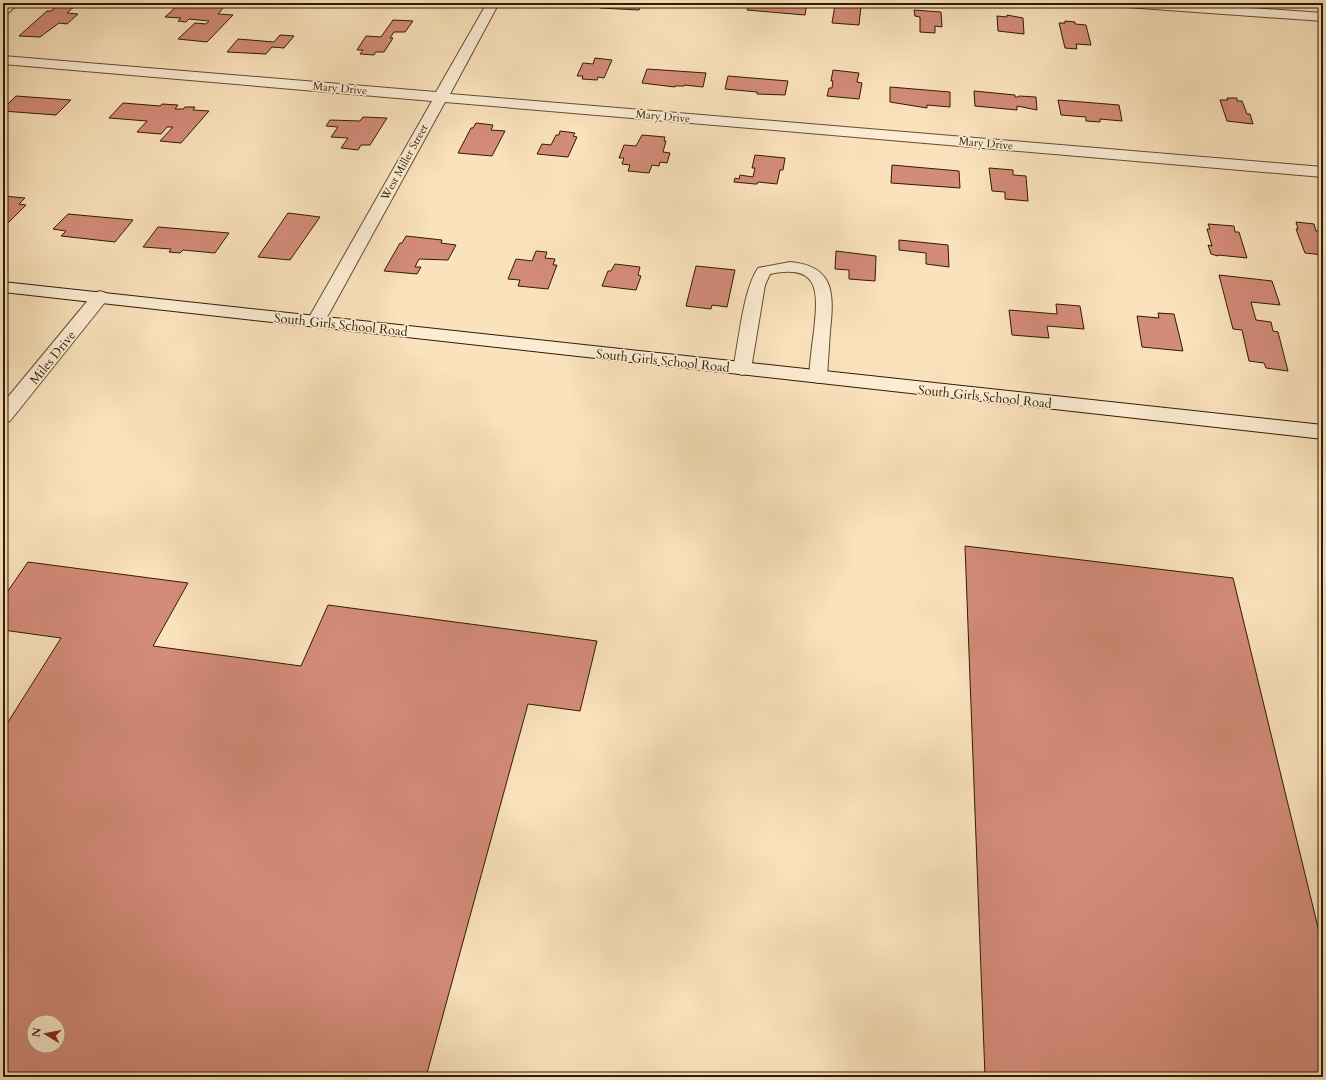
<svg xmlns="http://www.w3.org/2000/svg" width="1326" height="1080" font-family="Cardo,serif">
<style>
.building{fill:#d38b7a;stroke:#301b03;fill-rule:evenodd}
.lines{fill:none;stroke-linecap:round;stroke-linejoin:round}
.lane-casing{stroke:#624d31;stroke-width:2}
.street-casing{stroke:#624d31;stroke-width:2}
.secondary-casing{stroke:#301b03;stroke-width:2}
.lane{fill:#fcecd3;fill-rule:evenodd}
.street{fill:#fcecd3;fill-rule:evenodd}
.secondary{fill:#fcecd3;fill-rule:evenodd}
.labels{text-anchor:middle;stroke-width:3.5;stroke-linejoin:round;paint-order:stroke}
.far-street-label{font-size:11px;fill:#301b03;stroke:#fcecd3}
.street-label{font-size:13px;fill:#301b03;stroke:#fcecd3}
</style>
<rect width="100%" height="100%" fill="#fae2bc"/>
<filter id="stains"><feTurbulence type="fractalNoise" baseFrequency=".005" numOctaves="4"/><feColorMatrix values="0 0 0 0 .2 0 0 0 0 .09 0 0 0 0 .02 0 0 0 .5 -.17"/></filter>
<radialGradient id="worn" r=".72"><stop offset=".6" stop-color="#630" stop-opacity="0"/><stop offset="1" stop-color="#630" stop-opacity=".3"/></radialGradient>
<!-- building -->
<g class="building">
<polygon points="57,3 78,3 67,13 78,14 67,24 59,23 40,37 19,36 47,11 51,11 57,6 53,6"/>
<polygon points="603,3 642,3 639,10 600,8"/>
<polygon points="671,3 713,3 712,7"/>
<polygon points="749,3 807,3 805,15 747,10"/>
<polygon points="845,3 859,4 859,6 861,6 859,25 832,23 835,5 845,5"/>
<polygon points="184,6 224,7 218,14 233,15 207,42 178,39 195,23 206,24 209,21 189,19 186,22 178,21 181,18 165,17 176,7 182,7"/>
<polygon points="914,10 941,12 942,27 935,26 935,33 920,32 920,17 915,16"/>
<polygon points="1007,15 1023,18 1024,34 998,31 997,16 1007,17"/>
<polygon points="393,20 413,21 405,32 394,32 390,38 393,38 384,52 376,52 374,55 360,54 363,50 357,50 366,36 381,37"/>
<polygon points="1065,21 1075,22 1075,24 1086,25 1091,45 1076,44 1077,49 1065,48 1059,23 1065,23"/>
<polygon points="280,35 294,36 284,48 272,47 266,54 227,52 238,39 274,42"/>
<polygon points="595,58 612,60 604,78 598,77 597,80 582,79 583,76 577,76 583,63 593,64"/>
<polygon points="647,69 706,73 703,87 684,85 684,86 675,86 675,87 642,83"/>
<polygon points="833,70 859,73 857,82 862,83 859,99 827,96 829,88 832,88 833,81 831,81"/>
<polygon points="728,76 788,81 785,95 757,94 757,92 725,89"/>
<polygon points="890,87 950,92 950,107 927,105 927,108 890,102"/>
<polygon points="974,91 1015,95 1015,97 1018,97 1019,96 1036,97 1037,110 1017,106 1017,110 975,106"/>
<polygon points="16,96 71,100 56,115 3,111 3,109"/>
<polygon points="1227,98 1237,98 1237,101 1242,101 1247,114 1250,114 1253,124 1227,121 1220,100 1228,100"/>
<polygon points="1058,100 1119,105 1122,121 1100,119 1100,122 1086,121 1086,117 1061,115"/>
<polygon points="123,103 160,106 162,104 178,105 175,109 183,109 185,107 195,107 193,110 209,111 181,143 160,141 173,127 167,127 161,134 137,132 147,121 109,118"/>
<polygon points="363,117 387,118 370,145 361,145 358,150 341,148 348,138 331,137 338,127 326,126 330,120 360,121"/>
<polygon points="476,123 493,125 491,130 505,131 492,156 458,153 471,128 473,128"/>
<polygon points="560,131 575,133 573,136 577,137 568,157 537,154 542,144 551,145 556,135 559,135"/>
<polygon points="642,135 665,137 664,141 666,141 663,152 670,153 667,163 660,162 659,166 652,165 649,173 628,171 630,165 622,164 624,158 619,158 624,145 636,146"/>
<polygon points="755,155 785,158 783,170 780,170 777,184 758,182 757,184 755,184 734,182 735,178 739,179 740,175 753,177 755,168 752,168"/>
<polygon points="892,165 959,171 960,188 891,183"/>
<polygon points="989,168 1013,170 1013,175 1026,176 1028,201 1005,199 1005,192 992,191"/>
<polygon points="3,196 25,198 19,204 26,205 7,224 3,224"/>
<polygon points="288,213 320,217 290,260 258,257"/>
<polygon points="68,214 133,220 115,242 61,236 66,231 53,229"/>
<polygon points="1296,222 1314,224 1316,231 1323,231 1323,255 1305,253 1296,229 1298,229"/>
<polygon points="1208,224 1234,226 1235,232 1239,232 1247,258 1218,255 1218,256 1211,254 1208,245 1212,246 1207,229 1210,229"/>
<polygon points="158,227 229,233 215,253 183,250 180,253 169,252 171,249 143,247"/>
<polygon points="406,236 442,240 441,243 456,245 448,260 419,259 415,267 421,267 417,274 384,271 400,243 402,243"/>
<polygon points="899,240 948,245 949,267 926,264 926,253 899,250"/>
<polygon points="536,251 547,252 545,258 555,259 553,265 557,265 548,289 518,286 520,280 508,279 516,259 532,261"/>
<polygon points="836,251 876,256 875,281 849,279 849,270 835,269"/>
<polygon points="615,264 640,267 638,275 641,276 636,290 602,286 608,271 611,271"/>
<polygon points="696,266 735,270 727,307 712,305 711,309 686,306"/>
<polygon points="1219,275 1272,281 1280,305 1251,302 1256,320 1271,322 1273,331 1278,332 1288,371 1266,368 1264,363 1249,361 1242,330 1233,329"/>
<polygon points="1056,304 1080,306 1084,329 1047,326 1049,338 1012,335 1009,310 1057,314"/>
<polygon points="1158,313 1174,314 1183,351 1142,347 1137,316 1159,318"/>
<polygon points="965,546 1233,578 1323,948 1323,1077 985,1077"/>
<path d="M28 562 188 583 153 646 301 666 328 605 597 641 580 711 528 704 426 1077H3V730L61 638 3 630V598ZM34 1022H58V1046H34Z"/>
</g>
<g class="lines">
<defs>
<path id="lane" d="M790 262C835 266 834 294 830 331 829 346 828 362 827 377L824 381 818 383 812 381 809 377C810 362 812 346 814 331 818 293 821 263 770 274L765 285 751 369 748 373 742 375 736 373 733 369C739 341 743 290 758 268Z"/>
<g id="street">
<polygon points="5,3 19,3 7,14 3,15 3,5"/>
<polygon points="487,3 499,3 450,94 1323,167 1323,177 445,102 325,321 322,325 316,327 310,325 307,321 432,101 3,64 3,56 436,92"/>
<polygon points="1120,3 1179,3 1323,13 1323,21 1126,7 1122,6"/>
<polygon points="100,291 106,293 109,297 106,301 10,421 3,423 3,403 94,293"/>
</g>
<polygon id="secondary" points="3,282 1323,425 1323,439 3,292"/>
</defs>
<!-- lane casing -->
<use href="#lane" class="lane-casing"/>
<!-- street casing -->
<use href="#street" class="street-casing"/>
<!-- secondary casing -->
<use href="#secondary" class="secondary-casing"/>
<!-- lane -->
<use href="#lane" class="lane"/>
<!-- street -->
<use href="#street" class="street"/>
<!-- secondary -->
<use href="#secondary" class="secondary"/>
</g>
<g class="labels">
<!-- far-street labels -->
<g class="far-street-label">
<text transform="translate(340 88) rotate(5)" y="4">Mary Drive</text>
<text transform="translate(663 116) rotate(5)" y="4">Mary Drive</text>
<text transform="translate(986 143) rotate(5)" y="4">Mary Drive</text>
<text transform="translate(404 162) rotate(-61)" y="4">West Miller Street</text>
</g>
<!-- street labels -->
<g class="street-label">
<text transform="translate(341 324) rotate(6)" y="5">South Girls School Road</text>
<text transform="translate(52 357) rotate(-51)" y="5">Miles Drive</text>
<text transform="translate(663 360) rotate(6)" y="5">South Girls School Road</text>
<text transform="translate(985 396) rotate(6)" y="5">South Girls School Road</text>
</g>
</g>
<!-- margin -->
<rect width="1326" height="1080" fill="none" stroke="#fae2bc" stroke-width="16"/>
<rect x="4" y="4" width="1318" height="1072" fill="none" stroke="#301b03" stroke-width="2"/>
<rect x="8" y="8" width="1310" height="1064" fill="none" stroke="#301b03"/>
<!-- north arrow -->
<g transform="translate(46 1034) rotate(280)"><circle r="19" fill="#fcecd3" stroke="#aa9880"/>
<path d="M0-3L7 15L0 10L-7 15Z" fill="#8f2418"/>
<text y="-6" font-size="11" font-weight="bold" text-anchor="middle" fill="#301b03">N</text>
</g>
<rect width="100%" height="100%" filter="url(#stains)"/>
<rect width="100%" height="100%" fill="url(#worn)"/>
</svg>
